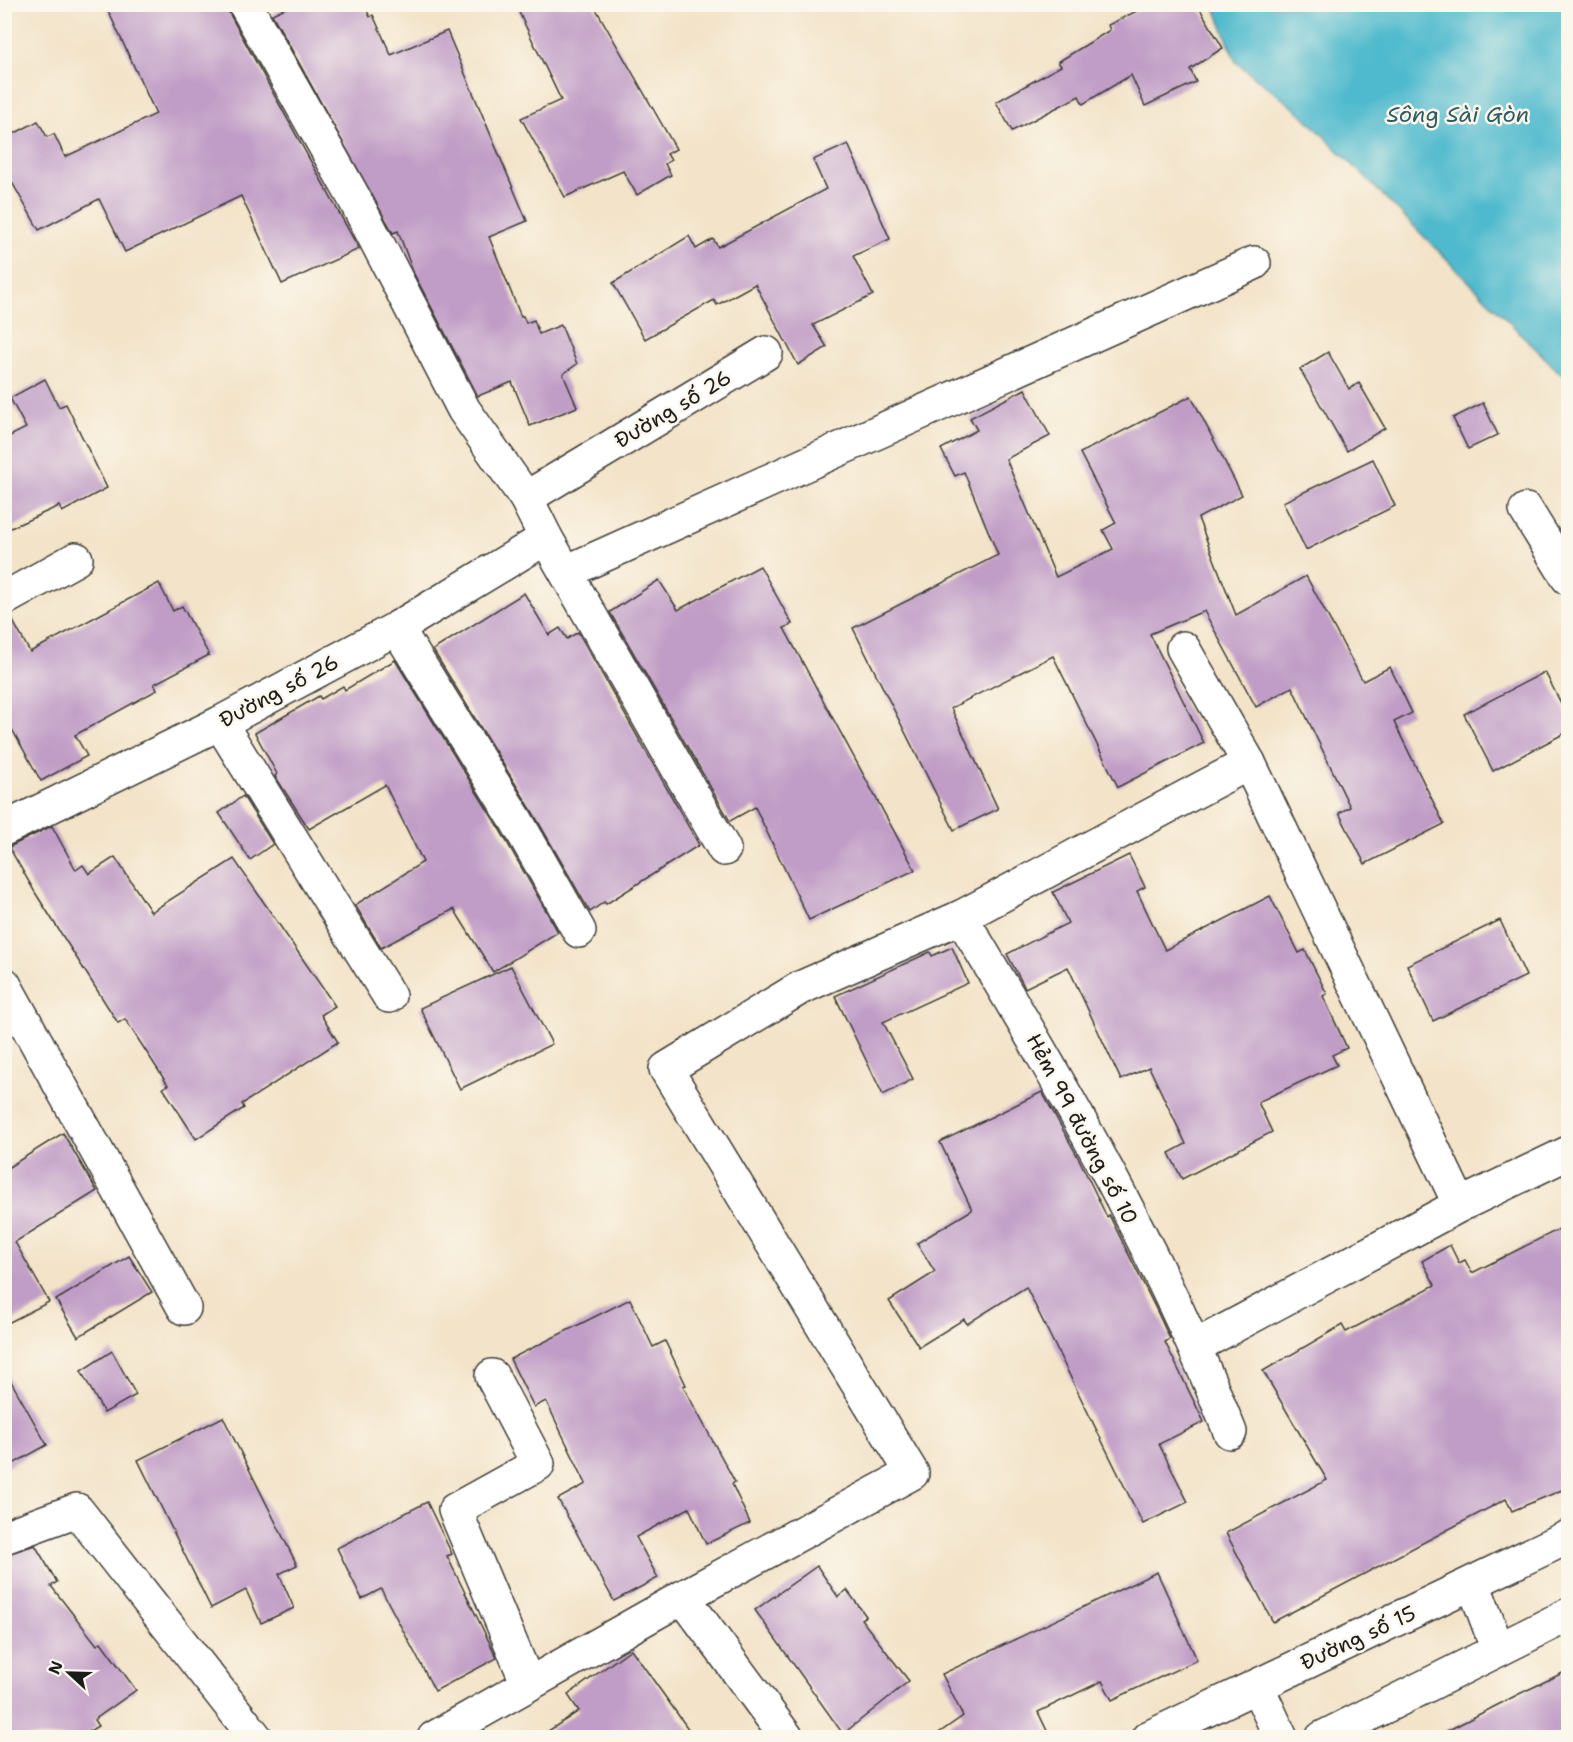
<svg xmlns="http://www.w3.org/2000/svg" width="1573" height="1742" font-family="'Shantell Sans',sans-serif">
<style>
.water{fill:#50bacd;stroke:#366b74;stroke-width:1.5}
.building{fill:#c09dc6}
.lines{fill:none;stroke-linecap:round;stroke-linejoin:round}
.minor-casing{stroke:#3c3a36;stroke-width:36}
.minor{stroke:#fff;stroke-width:33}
.labels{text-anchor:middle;stroke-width:5;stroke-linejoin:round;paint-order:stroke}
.street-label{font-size:21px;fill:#1c1c1c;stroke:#fbf7ec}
.water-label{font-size:22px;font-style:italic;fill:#315b63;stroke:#fbf7ec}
</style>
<rect width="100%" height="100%" fill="#fbf7ec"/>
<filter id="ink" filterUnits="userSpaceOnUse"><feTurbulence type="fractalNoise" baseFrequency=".0167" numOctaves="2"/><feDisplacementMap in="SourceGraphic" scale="12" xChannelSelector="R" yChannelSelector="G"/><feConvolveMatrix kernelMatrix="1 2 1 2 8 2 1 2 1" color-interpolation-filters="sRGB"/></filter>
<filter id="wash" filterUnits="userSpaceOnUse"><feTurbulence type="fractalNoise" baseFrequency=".008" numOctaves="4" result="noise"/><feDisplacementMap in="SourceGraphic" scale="24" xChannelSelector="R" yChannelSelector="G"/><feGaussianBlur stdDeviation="1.35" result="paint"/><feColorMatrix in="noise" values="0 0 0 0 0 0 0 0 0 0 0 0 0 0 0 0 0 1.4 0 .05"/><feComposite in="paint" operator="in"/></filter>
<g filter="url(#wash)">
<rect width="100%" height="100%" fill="#f3e3c8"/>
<!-- water -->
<polygon class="water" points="1214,5 1568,5 1568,381 1304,116 1236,62"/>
<g id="blocks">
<!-- building -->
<g class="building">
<polygon points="105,4 226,4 229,13 359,249 282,284 241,196 125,252 99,199 39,230 4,168 4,139 38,121 47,137 54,134 65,157 156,114"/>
<polygon points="294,4 364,4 370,17 373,15 391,55 447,31 527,221 489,237 521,317 523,316 526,323 534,320 539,334 561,325 577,364 563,374 577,407 530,426 512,382 478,396 414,274 398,231 393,233 272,14"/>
<polygon points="515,4 593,4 676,149 667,154 671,160 665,164 671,175 637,195 623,171 565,197 521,118 561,100"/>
<polygon points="1151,4 1197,4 1223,48 1190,69 1196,82 1145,106 1131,75 1083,104 1079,96 1012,131 996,102 1061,66 1058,62 1110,30 1108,25"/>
<polygon points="848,144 890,239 853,256 873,295 813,325 827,347 798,365 755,284 717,305 714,300 645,339 613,283 689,236 696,249 713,239 718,247 826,189 813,160"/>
<polygon points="1328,352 1349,389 1359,383 1385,428 1347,451 1300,369"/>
<polygon points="45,379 59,407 66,404 107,488 62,512 59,506 4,531 4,439 26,428 10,398"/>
<polygon points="1025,389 1050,436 1006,459 1056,577 1113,549 1103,530 1116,523 1080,453 1191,396 1242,495 1198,518 1236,615 1306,576 1363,681 1390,667 1412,713 1394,722 1444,824 1365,864 1339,813 1350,807 1292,687 1256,707 1204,611 1150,634 1204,743 1118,787 1053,656 951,708 998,809 954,830 853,628 998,555 964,472 955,476 941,449 977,430 970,418"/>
<polygon points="1483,403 1498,435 1468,449 1453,418"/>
<polygon points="1373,459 1395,506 1306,550 1283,502"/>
<polygon points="760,566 792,624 784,628 915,870 809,920 755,807 730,821 610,612 659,580 678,610"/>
<polygon points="159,583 173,611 182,606 209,655 154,684 157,690 75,735 87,756 41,781 4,715 4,618 10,616 30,652"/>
<polygon points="524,593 549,635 560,628 567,639 578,632 699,845 606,904 604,902 590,912 532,811 433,650"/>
<polygon points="395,660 500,830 558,932 493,972 454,909 381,948 355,905 423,862 385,785 309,829 275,776 277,774 255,733 319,696 321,699 343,686 345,690"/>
<polygon points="1545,672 1569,719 1569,731 1493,771 1464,714"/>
<polygon points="243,796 273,844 250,860 219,813"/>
<polygon points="52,826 76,870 83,865 89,874 115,857 151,912 234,859 335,1006 321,1015 338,1042 242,1104 244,1108 196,1139 163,1088 168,1085 125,1019 118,1023 36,894 9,847"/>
<polygon points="1129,855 1145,887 1137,891 1165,950 1270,896 1299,953 1305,950 1327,994 1323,996 1347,1048 1332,1055 1337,1065 1258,1102 1272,1132 1182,1179 1169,1153 1186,1144 1149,1067 1121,1080 1068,967 1025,988 1007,954 1068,923 1053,892"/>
<polygon points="1500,920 1526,976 1433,1021 1407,965"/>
<polygon points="952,947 968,983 883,1022 913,1079 883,1095 835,996 930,952 932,956"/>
<polygon points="511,966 552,1044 460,1089 420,1008"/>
<polygon points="1042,1092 1080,1161 1107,1217 1109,1215 1155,1307 1170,1339 1165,1342 1204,1422 1159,1444 1188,1502 1143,1524 1026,1287 967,1324 964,1319 919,1347 889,1301 935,1272 917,1243 972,1210 940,1142"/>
<polygon points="63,1133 97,1191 15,1242 49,1302 4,1325 4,1170"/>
<polygon points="1569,1224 1569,1487 1512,1511 1506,1499 1273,1622 1226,1533 1327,1480 1263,1371 1342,1325 1346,1332 1435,1285 1422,1261 1450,1245 1459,1263 1465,1260 1472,1273"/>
<polygon points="129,1256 152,1292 78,1337 56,1300"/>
<polygon points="630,1299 653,1347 665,1341 686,1385 683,1386 735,1482 732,1484 750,1523 706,1544 689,1508 636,1537 658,1578 614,1601 558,1499 586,1484 546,1401 534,1407 510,1359"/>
<polygon points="112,1351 136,1395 104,1413 81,1371"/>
<polygon points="4,1369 47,1445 4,1469"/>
<polygon points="223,1417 297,1565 279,1574 294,1608 261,1623 246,1590 211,1608 138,1460"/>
<polygon points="427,1502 452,1554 447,1556 497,1658 435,1691 381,1589 362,1599 337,1548"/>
<polygon points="35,1545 57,1582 51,1586 97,1645 101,1642 136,1690 94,1720 98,1726 80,1737 4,1737 4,1555"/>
<polygon points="817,1566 838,1597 847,1590 866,1616 861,1619 909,1681 843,1734 755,1610"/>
<polygon points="1157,1572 1197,1660 1112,1700 1102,1681 1038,1712 1050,1737 933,1737 963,1716 942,1674"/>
<polygon points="631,1649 694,1737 539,1737 579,1711 568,1695"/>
<polygon points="1569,1670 1569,1737 1435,1737 1519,1694"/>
</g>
</g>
</g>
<g filter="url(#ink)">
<use href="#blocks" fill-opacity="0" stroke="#3c3a36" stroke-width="1.5"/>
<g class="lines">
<defs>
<g id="minor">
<polyline points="245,4 353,196 464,410 526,498 546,538 724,849"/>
<polyline points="526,498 766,353"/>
<polyline points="1526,510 1568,578"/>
<polyline points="566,572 1254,263"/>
<polyline points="4,599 76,559"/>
<polyline points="397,628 516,820 579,931"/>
<polyline points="1183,648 1249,763 1460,1205"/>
<polyline points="220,723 389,996"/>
<polyline points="4,829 220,723 397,628 546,538"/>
<path d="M961 917C1061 1083 1159 1252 1230 1432"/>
<polyline points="4,984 184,1308"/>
<polyline points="1196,1346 1460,1205 1568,1153"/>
<polyline points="492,1376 538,1464 455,1510 528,1684"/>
<polyline points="4,1537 77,1510 256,1738"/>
<polyline points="1473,1583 1498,1650"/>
<polyline points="683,1597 787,1738"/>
<polyline points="1257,1686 1281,1738"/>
<polyline points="434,1738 683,1597 912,1473 666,1069 800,988 961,917 1249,763"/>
<polyline points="1148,1738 1568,1537"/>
<polyline points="1322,1738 1568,1615"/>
</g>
</defs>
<!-- minor casing -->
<use href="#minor" class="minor-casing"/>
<!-- minor -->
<use href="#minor" class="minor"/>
</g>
</g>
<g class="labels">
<!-- street labels -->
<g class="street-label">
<text transform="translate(673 409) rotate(-31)" y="7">Đường số 26</text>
<text transform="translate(279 691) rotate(-28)" y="7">Đường số 26</text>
<text transform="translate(1082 1129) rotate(62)" y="7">Hẻm 99 đường số 10</text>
<text transform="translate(1358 1638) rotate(-25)" y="7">Đường số 15</text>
</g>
<!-- water labels -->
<g class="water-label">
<text x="1458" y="122">Sông Sài Gòn</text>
</g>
</g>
<!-- margin -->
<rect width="1573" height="1742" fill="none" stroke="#fbf7ec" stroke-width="24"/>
<!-- north arrow -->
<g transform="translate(69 1673) rotate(292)" stroke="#fbf7ec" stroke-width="4.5" paint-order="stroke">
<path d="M0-4.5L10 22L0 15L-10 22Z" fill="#1c1c1c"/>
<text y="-9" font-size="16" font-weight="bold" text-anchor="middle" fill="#1c1c1c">N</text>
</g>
</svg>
